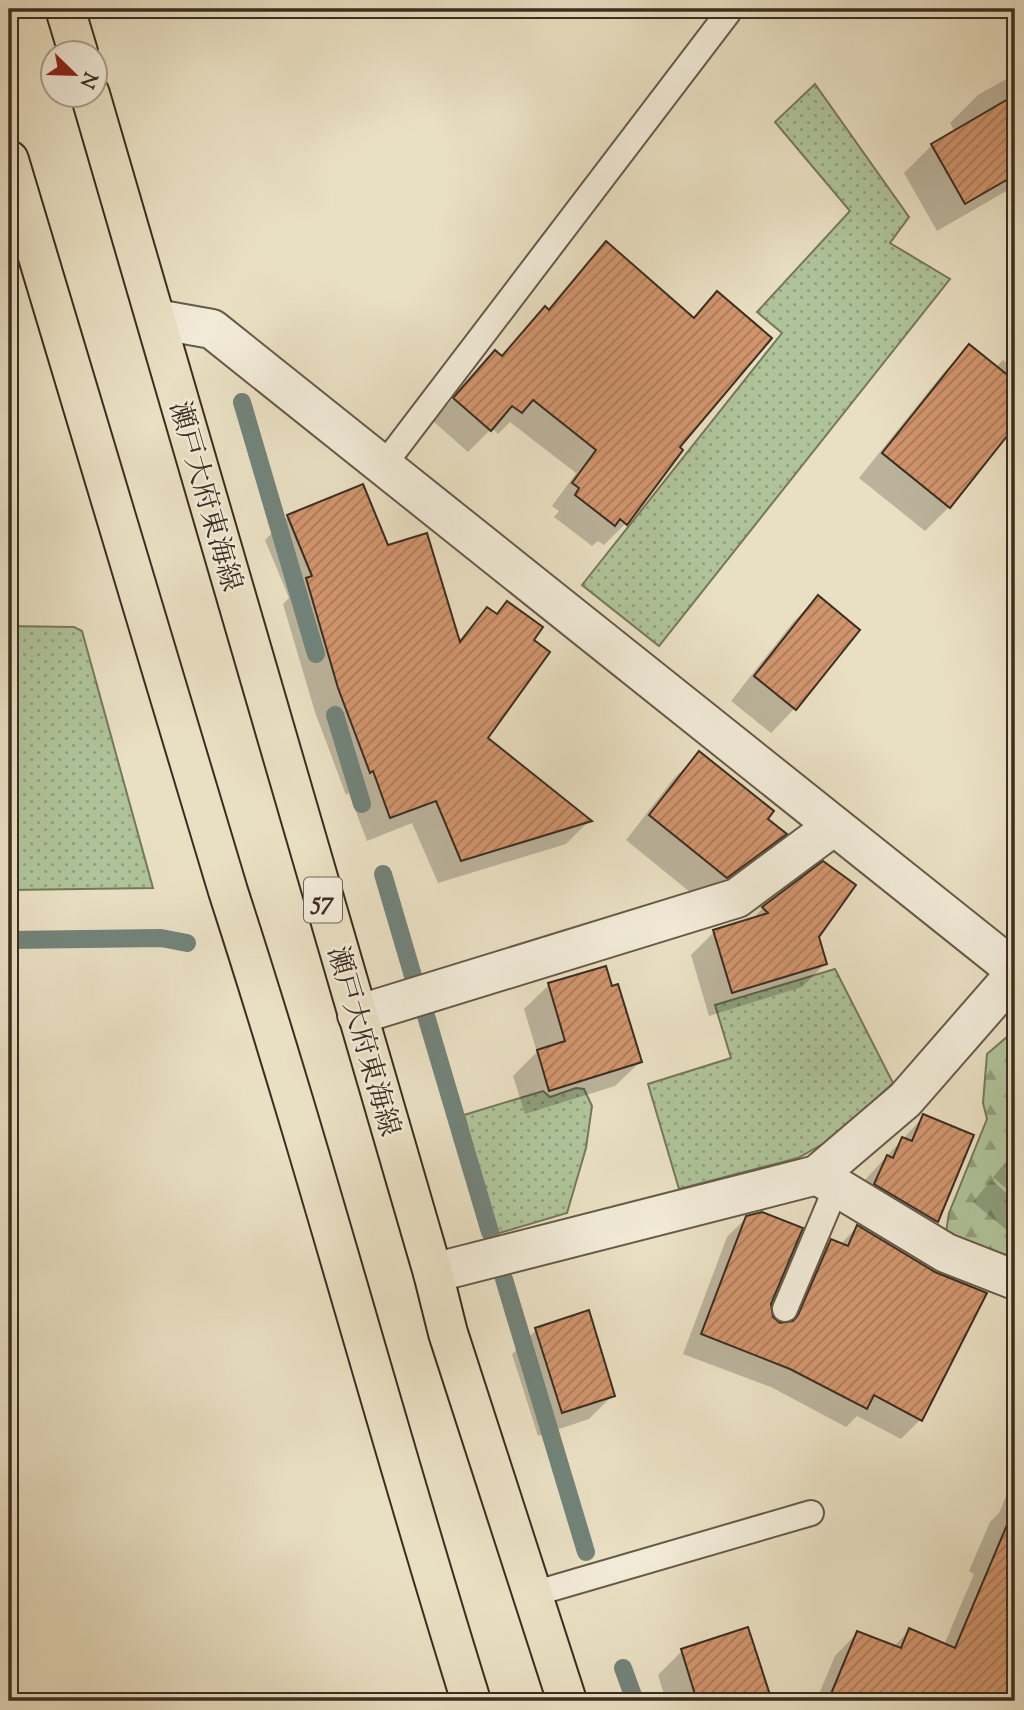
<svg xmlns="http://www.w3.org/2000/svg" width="1024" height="1710" font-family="'Sorts Mill Goudy','Noto Serif JP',serif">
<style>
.grass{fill:url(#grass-dots);stroke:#75785d;stroke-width:2}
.forest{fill:url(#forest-firs);stroke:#75785d;stroke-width:2}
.shadow{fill:#0003}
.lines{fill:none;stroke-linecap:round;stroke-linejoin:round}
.stream{stroke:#72837a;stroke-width:18}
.building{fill:url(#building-hatch);stroke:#3b2e21;stroke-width:2}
.lane-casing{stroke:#665a49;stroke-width:28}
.street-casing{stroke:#665a49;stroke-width:42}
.primary-casing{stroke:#3b2e21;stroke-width:42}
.lane{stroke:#f1ead7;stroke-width:24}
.street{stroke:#f1ead7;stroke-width:38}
.primary{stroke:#e9dfc2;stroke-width:38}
.labels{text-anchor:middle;stroke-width:5;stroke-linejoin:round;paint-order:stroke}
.shield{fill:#f1ead7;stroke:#726658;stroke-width:2}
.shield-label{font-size:26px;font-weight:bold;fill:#3b2e21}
.street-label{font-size:28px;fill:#3b2e21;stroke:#f1ead7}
</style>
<defs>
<pattern id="grass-dots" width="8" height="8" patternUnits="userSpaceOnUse" patternTransform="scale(1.75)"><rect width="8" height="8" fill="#afc399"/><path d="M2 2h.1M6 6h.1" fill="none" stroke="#909f7c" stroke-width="1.8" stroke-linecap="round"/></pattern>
<pattern id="forest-firs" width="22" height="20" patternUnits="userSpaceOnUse" patternTransform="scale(1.75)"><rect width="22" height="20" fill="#afc399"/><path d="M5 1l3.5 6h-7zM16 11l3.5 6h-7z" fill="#909f7c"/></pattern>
<pattern id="building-hatch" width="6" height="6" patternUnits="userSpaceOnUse" patternTransform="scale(1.75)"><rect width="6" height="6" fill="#d1956d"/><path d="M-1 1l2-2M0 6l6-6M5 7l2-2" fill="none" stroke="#ab7a59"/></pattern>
</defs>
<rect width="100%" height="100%" fill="#e9dfc2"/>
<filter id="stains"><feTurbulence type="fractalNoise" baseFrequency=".00286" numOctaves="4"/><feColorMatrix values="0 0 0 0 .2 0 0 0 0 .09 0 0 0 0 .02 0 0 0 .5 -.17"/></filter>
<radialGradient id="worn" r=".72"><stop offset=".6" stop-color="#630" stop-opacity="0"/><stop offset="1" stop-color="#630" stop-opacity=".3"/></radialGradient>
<!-- grass -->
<g class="grass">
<polygon points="815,84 909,217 890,243 950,279 659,646 582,585 782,333 757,312 850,211 775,122"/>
<polygon points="9,626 74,627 82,631 153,888 9,890"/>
<polygon points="835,969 893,1083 833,1138 798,1158 679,1189 648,1084 731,1058 715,1005"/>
<polygon points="576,1088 584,1089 592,1106 586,1148 567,1213 496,1234 464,1115 543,1091 550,1097"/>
</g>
<!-- forest -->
<polygon class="forest" points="1015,1030 1015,1177 1007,1195 1009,1206 1015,1212 1015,1266 946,1232 949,1213 987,1119 983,1103 987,1054"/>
<!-- shadow -->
<g class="shadow">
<polygon points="1015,74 1015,186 937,231 904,173 932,145 955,132 950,123 978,95"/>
<polygon points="606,244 692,319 717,294 678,448 626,523 604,545 598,541 592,546 554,517 559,511 552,506 576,473 510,422 498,434 492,428 468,452 433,421 495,352 500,357 545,308 547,310 584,266"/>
<polygon points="969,347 995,368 1003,360 1015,370 1015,423 949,507 925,531 859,478 945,371"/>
<polygon points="288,517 387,547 458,641 487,609 496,615 507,603 532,641 485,738 589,821 566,844 438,883 412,823 367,841 349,793 346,795 315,712 283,604 289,598 265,540"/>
<polygon points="818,597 795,708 771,733 731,701 794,621"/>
<polygon points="700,753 765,819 785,834 761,857 701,901 626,840 675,777"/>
<polygon points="823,863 817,937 825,964 802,987 709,1016 691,955 714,932 751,920 763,908"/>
<polygon points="549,985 640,1062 615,1086 525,1114 513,1076 537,1052 524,1009"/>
<polygon points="924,1116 971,1136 936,1221 912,1245 863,1182"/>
<polygon points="1015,1151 1015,1196 993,1177"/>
<polygon points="991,1180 1015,1200 1015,1226 1009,1232 973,1202"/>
<polygon points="747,1217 771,1318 779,1325 785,1324 812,1260 831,1241 840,1245 857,1227 920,1420 901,1439 857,1416 846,1427 771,1387 683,1354 727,1237"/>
<polygon points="536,1330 613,1395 589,1419 538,1436 512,1354"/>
<polygon points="1015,1475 1015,1653 995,1701 816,1701 835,1656 857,1633 893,1647 909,1631 944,1645 974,1574 969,1571 990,1522 999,1513"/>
<polygon points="747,1630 770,1701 666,1701 658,1675 682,1651"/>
</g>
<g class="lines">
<!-- stream -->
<g class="stream">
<polyline points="242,402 316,654"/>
<polyline points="335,715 362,804"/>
<polyline points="383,874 413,976"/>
<polyline points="9,940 161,938 187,943"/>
<polyline points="424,1009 490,1232"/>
<polyline points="504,1279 586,1552"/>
<polyline points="623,1668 635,1701"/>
</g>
</g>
<!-- building -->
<g class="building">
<polygon points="1015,95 1015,175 965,204 931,144"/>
<polygon points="606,241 694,318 717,291 772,338 680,447 683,450 627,525 620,519 615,526 575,495 579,488 572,483 596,450 533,400 522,413 512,406 491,431 453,398 495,350 502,356 545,306 549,310"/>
<polygon points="969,344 1015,381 1015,426 950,508 882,453"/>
<polygon points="363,484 388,545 427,533 460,642 487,607 497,614 507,601 543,627 534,640 550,652 488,738 592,821 461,861 436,801 390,818 373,771 370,773 338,688 306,578 312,576 287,515"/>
<polygon points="818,595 860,630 796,710 754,676"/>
<polygon points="699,751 774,811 768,819 787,834 727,878 649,815"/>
<polygon points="823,861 856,885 819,937 827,964 732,993 713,930 768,913 762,907"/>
<polygon points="606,966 612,986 618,984 642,1062 549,1091 537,1050 565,1041 548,983"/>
<polygon points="923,1114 974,1135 938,1222 874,1184 887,1155 893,1158 902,1137 912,1141"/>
<polygon points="762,1212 803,1228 771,1304 773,1317 780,1323 793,1321 798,1315 831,1239 848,1246 857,1225 935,1272 987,1293 922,1421 874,1395 867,1409 790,1369 701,1334 746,1216"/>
<polygon points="589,1310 615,1396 562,1413 535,1328"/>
<polygon points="1015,1506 1015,1701 828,1701 857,1631 901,1648 909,1628 955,1648"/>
<polygon points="748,1627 772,1701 697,1701 681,1649"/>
</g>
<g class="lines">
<defs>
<g id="lane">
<polyline points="383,466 728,13 729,9"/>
<polyline points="785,1309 836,1188"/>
<polyline points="533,1594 811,1513"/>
</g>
<g id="street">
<polyline points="156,319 212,329 1015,970"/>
<polyline points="357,1015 737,898 834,826"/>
<polyline points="817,1175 946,1253 1015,1280"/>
<polyline points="433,1273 817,1175 905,1100 1015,974"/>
</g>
<g id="primary">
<polyline points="65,9 78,52"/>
<polyline points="90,94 433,1273 448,1333 567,1701"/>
<path d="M9 160 228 891C315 1159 387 1432 471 1701"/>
</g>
</defs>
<!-- lane casing -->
<use href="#lane" class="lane-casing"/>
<!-- street casing -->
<use href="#street" class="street-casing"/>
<!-- primary casing -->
<use href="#primary" class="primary-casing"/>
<!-- lane -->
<use href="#lane" class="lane"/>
<!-- street -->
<use href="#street" class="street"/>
<!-- primary -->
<use href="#primary" class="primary"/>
</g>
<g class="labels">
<!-- shield labels -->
<rect class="shield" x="304" y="877.5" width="38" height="45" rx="5"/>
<g class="shield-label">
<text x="323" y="909">57</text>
</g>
<!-- street labels -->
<g class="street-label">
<text transform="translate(207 496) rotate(74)" y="10">瀬戸大府東海線</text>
<text transform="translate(365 1041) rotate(74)" y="10">瀬戸大府東海線</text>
</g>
</g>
<!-- margin -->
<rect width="1024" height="1710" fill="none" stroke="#e9dfc2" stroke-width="35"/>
<rect x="10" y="10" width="1003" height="1689" fill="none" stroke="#3b2e21" stroke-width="3.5"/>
<rect x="18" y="18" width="989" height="1675" fill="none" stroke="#3b2e21" stroke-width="2"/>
<!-- north arrow -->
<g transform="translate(74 74) rotate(113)"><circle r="33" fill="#f1ead7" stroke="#a89f8e" stroke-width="2"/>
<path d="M0-5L12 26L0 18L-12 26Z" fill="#8f2418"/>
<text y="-10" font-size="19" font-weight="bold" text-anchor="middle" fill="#3b2e21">N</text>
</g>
<rect width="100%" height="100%" filter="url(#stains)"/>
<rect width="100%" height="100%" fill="url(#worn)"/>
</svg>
